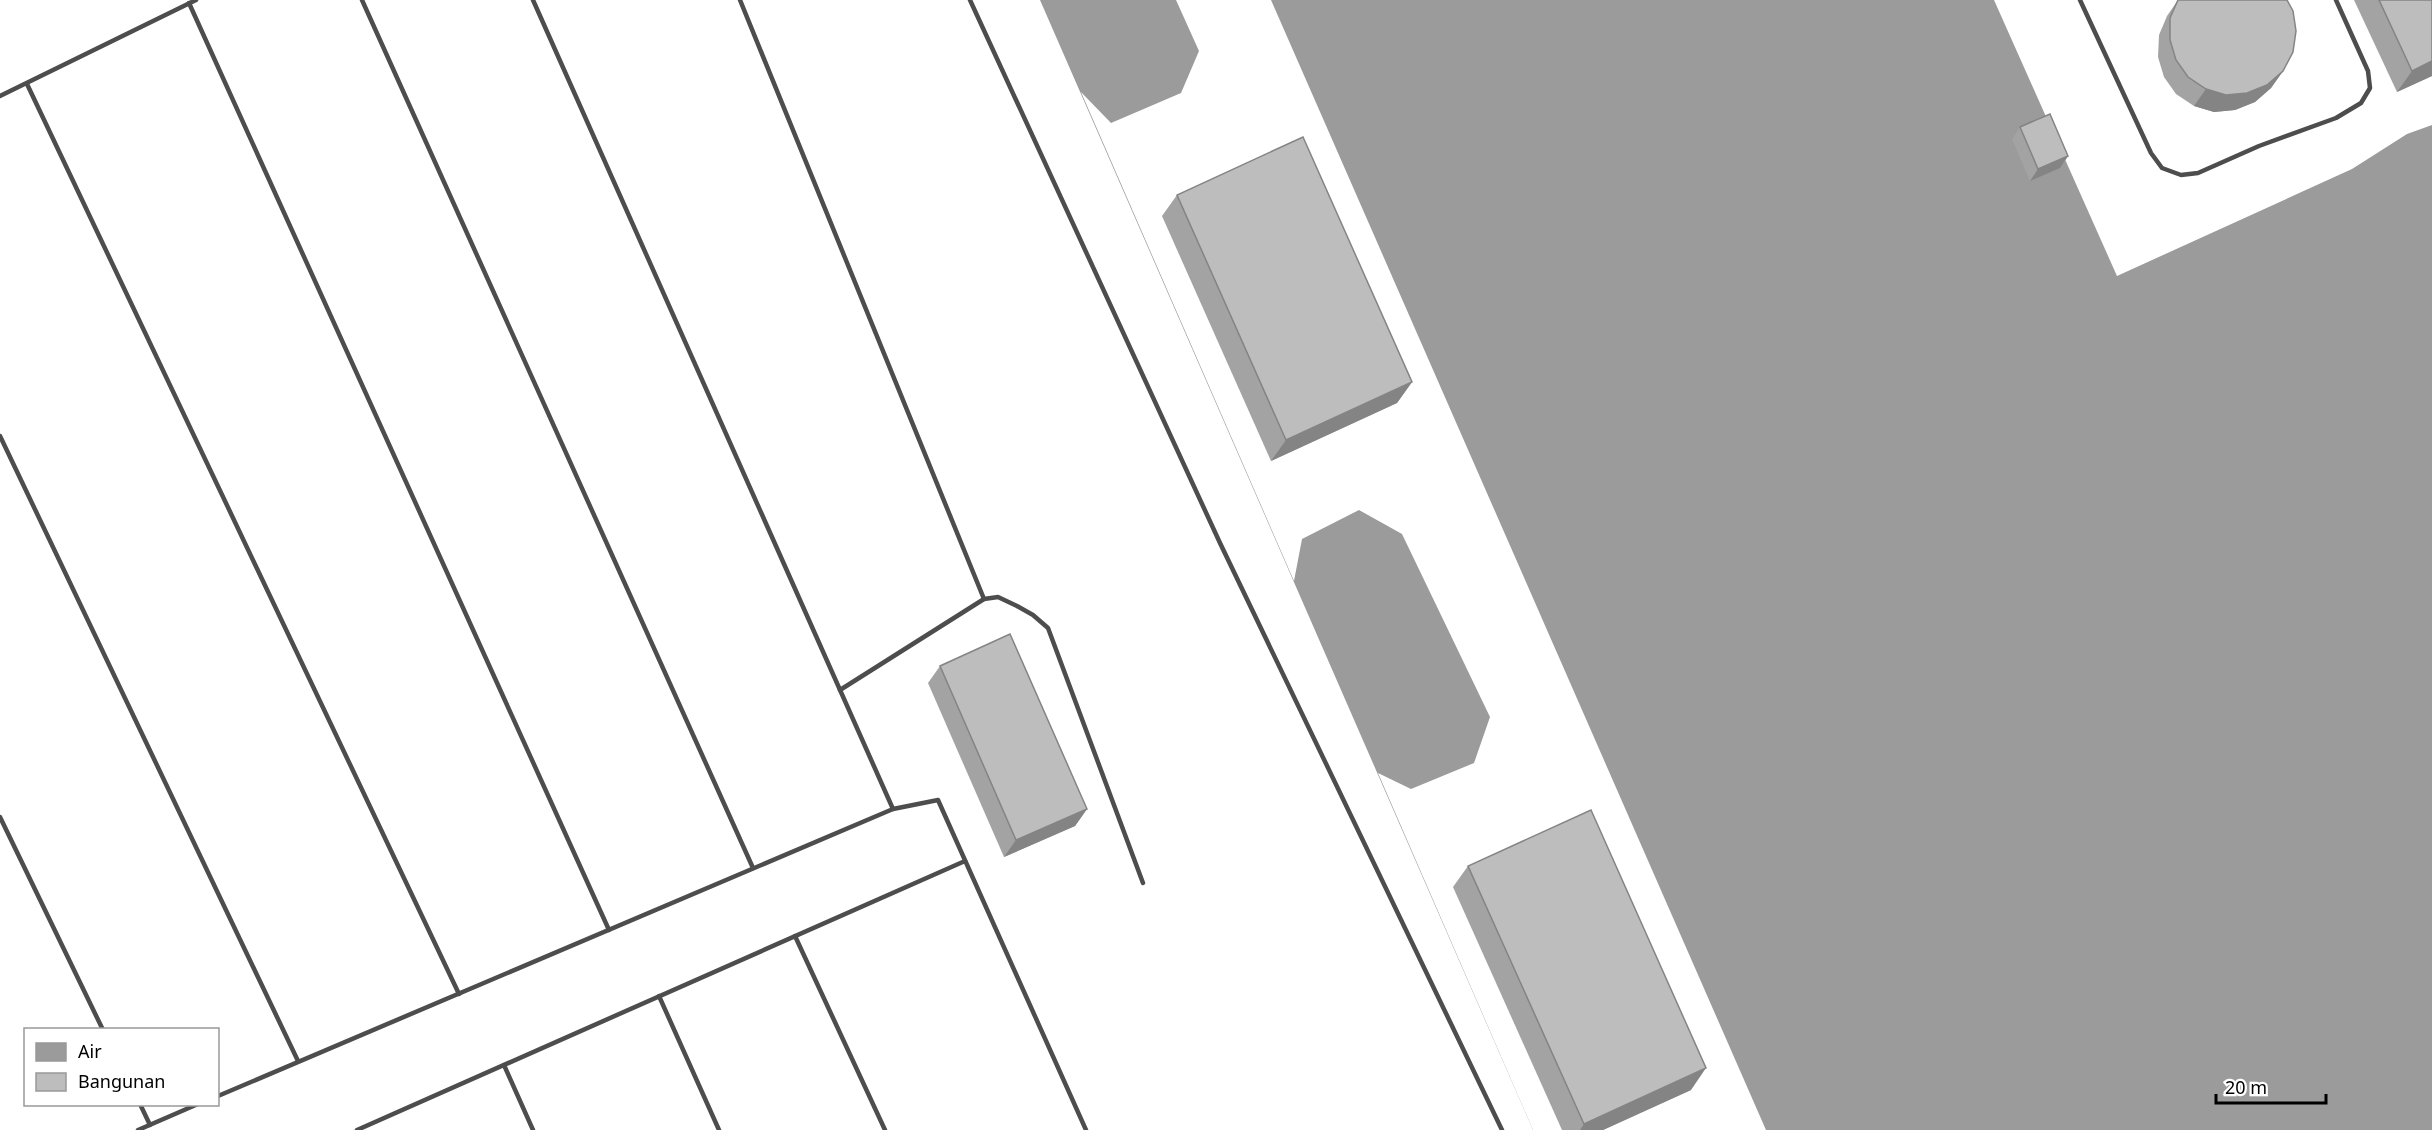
<svg xmlns="http://www.w3.org/2000/svg" width="2432" height="1130" font-family="'Noto Sans',sans-serif">
<style>
.water{fill:#9b9b9b}
.pier{fill:#fff}
.lines{fill:none;stroke-linecap:round;stroke-linejoin:round}
.lane{stroke:#4d4d4d;stroke-width:4.5}
.wall{fill:#a3a3a3}
.shaded-wall{fill:#848484}
.building{fill:#bdbdbd;stroke:#848484;stroke-width:1.5}
</style>
<rect width="100%" height="100%" fill="#fff"/>
<!-- water -->
<polygon class="water" points="1040,0 1994,0 2117,276 2352,169 2407,134 2432,125 2432,1130 1533,1130"/>
<!-- pier -->
<polygon class="pier" points="1176,0 1271,0 1766,1130 1533,1130 1378,773 1411,789 1474,763 1490,717 1402,534 1359,510 1302,539 1294,581 1081,92 1111,123 1181,93 1199,51"/>
<g class="lines">
<!-- lane -->
<g class="lane">
<polyline points="362,0 753,868"/>
<polyline points="533,0 893,809"/>
<polyline points="740,0 984,599"/>
<polyline points="970,0 1220,543 1502,1130"/>
<polyline points="2080,0 2151,153 2162,168 2181,175 2198,173 2259,146 2336,118 2361,103 2370,88 2368,71 2336,0"/>
<polyline points="189,3 609,930"/>
<polyline points="27,84 459,994"/>
<polyline points="0,96 196,0"/>
<polyline points="0,436 298,1061"/>
<polyline points="840,690 984,599 998,597 1017,606 1033,615 1048,628 1143,883"/>
<polyline points="0,817 103,1030"/>
<polyline points="795,936 885,1130"/>
<polyline points="659,996 719,1130"/>
<polyline points="504,1065 533,1130"/>
<polyline points="218,1096 893,809 938,800 1086,1130"/>
<polyline points="140,1104 150,1125"/>
<polyline points="138,1130 198,1104"/>
<polyline points="357,1130 965,861"/>
</g>
</g>
<!-- wall -->
<g class="wall">
<polygon points="2178,0 2283,71 2271,88 2255,102 2235,110 2214,112 2194,106 2176,94 2164,77 2158,57 2159,35 2167,16"/>
<polygon points="2354,0 2432,0 2432,76 2397,92"/>
<polygon points="2020,127 2068,156 2060,168 2030,181 2012,139"/>
<polygon points="1177,195 1412,382 1397,403 1271,461 1162,216"/>
<polygon points="940,666 1087,809 1075,826 1004,857 928,683"/>
<polygon points="1468,866 1691,1090 1603,1130 1562,1130 1453,887"/>
</g>
<!-- shaded-wall -->
<g class="shaded-wall">
<polygon points="2432,61 2432,76 2397,92 2412,71"/>
<polygon points="2283,71 2271,88 2255,102 2235,110 2214,112 2194,106 2206,89"/>
<polygon points="2068,156 2060,168 2030,181 2038,169"/>
<polygon points="1412,382 1397,403 1271,461 1286,440"/>
<polygon points="1087,809 1075,826 1004,857 1016,840"/>
<polygon points="1706,1068 1691,1090 1603,1130 1580,1130 1584,1124"/>
</g>
<!-- building -->
<g class="building">
<polygon points="2178,0 2287,0 2293,11 2296,31 2293,52 2283,71 2267,85 2247,93 2226,95 2206,89 2188,77 2176,60 2170,40 2170,18"/>
<polygon points="2379,0 2432,0 2432,61 2412,71"/>
<polygon points="2050,114 2068,156 2038,169 2020,127"/>
<polygon points="1303,137 1412,382 1286,440 1177,195"/>
<polygon points="1010,634 1087,809 1016,840 940,666"/>
<polygon points="1591,810 1706,1068 1584,1124 1468,866"/>
</g>
<!-- legend -->
<rect x="24" y="1028" width="195" height="78" fill="#ffffff" stroke="#999999" stroke-width="1.5"/>
<rect x="36" y="1043" width="30" height="18" fill="#9b9b9b" stroke="#999999" stroke-width="1.5"/>
<text x="78" y="1058" font-size="18" fill="#000000">Air</text>
<rect x="36" y="1073" width="30" height="18" fill="#bdbdbd" stroke="#999999" stroke-width="1.5"/>
<text x="78" y="1088" font-size="18" fill="#000000">Bangunan</text>
<!-- scale -->
<path d="M2216 1094v9h110v-9" fill="none" stroke="#000000" stroke-width="3"/>
<text x="2225" y="1094" font-size="18" fill="#000000" stroke="#ffffff" stroke-width="4.5" paint-order="stroke">20 m</text>
</svg>
